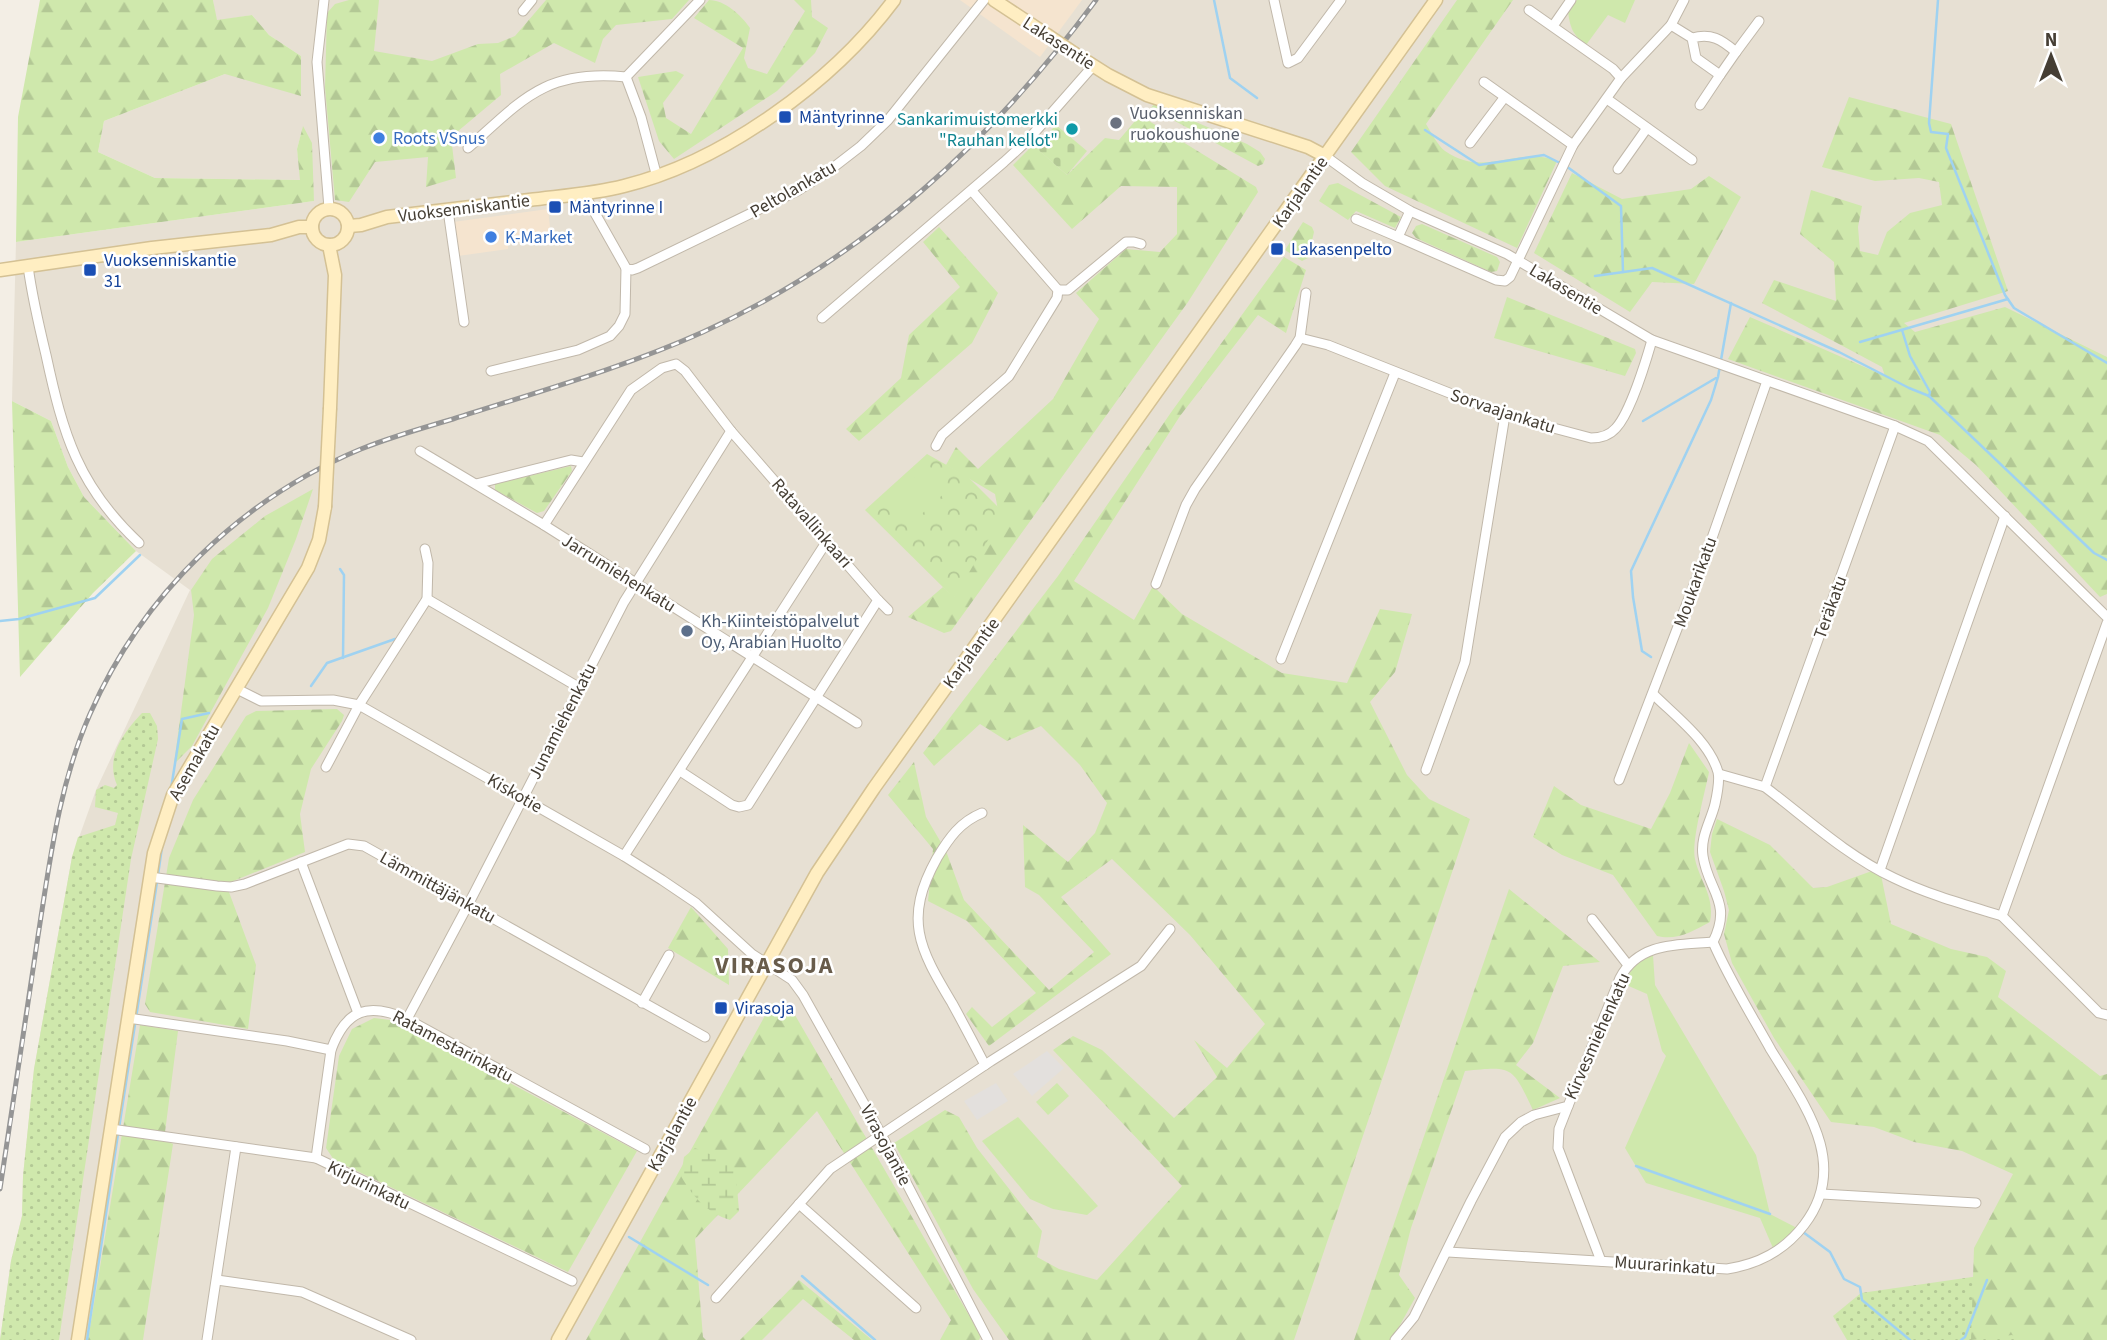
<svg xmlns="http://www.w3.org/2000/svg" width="2107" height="1340" font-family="'Source Sans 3',sans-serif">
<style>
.residential{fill:#e7e0d3}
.commercial{fill:#f5e4cf}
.grass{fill:url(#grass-dots)}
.forest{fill:url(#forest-firs)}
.wetland{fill:url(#wetland-marsh)}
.cemetery{fill:url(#cemetery-stones)}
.park{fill:url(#park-crowns)}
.pitch{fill:#cfe8ac}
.parking{fill:#e3e0dd}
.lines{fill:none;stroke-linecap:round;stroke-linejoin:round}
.stream{stroke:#9fd2f1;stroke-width:2.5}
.street-casing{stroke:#c1b8aa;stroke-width:11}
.secondary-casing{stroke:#d4c194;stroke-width:15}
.street{stroke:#fff;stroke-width:9}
.secondary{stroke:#ffeec2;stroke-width:12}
.rail-casing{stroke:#959595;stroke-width:5}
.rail{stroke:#fff;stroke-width:2.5;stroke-dasharray:8;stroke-linecap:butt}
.secondary-bridge-casing{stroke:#d4c194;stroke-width:15;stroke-linecap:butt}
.secondary-bridge{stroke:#ffeec2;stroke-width:12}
.transit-dot{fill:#1a4fb4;stroke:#fff;stroke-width:2.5}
.worship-dot{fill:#6b7280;stroke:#fff;stroke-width:2.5}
.culture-dot{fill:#0f9aa8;stroke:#fff;stroke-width:2.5}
.shop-dot{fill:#3f7fe0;stroke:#fff;stroke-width:2.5}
.service-dot{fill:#5c6f8a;stroke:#fff;stroke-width:2.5}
.labels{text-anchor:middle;stroke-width:5;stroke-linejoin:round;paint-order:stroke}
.street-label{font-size:18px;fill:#453e34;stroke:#fff}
.worship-label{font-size:18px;fill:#5b616d;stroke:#fff;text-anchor:start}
.transit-label{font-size:18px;fill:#164399;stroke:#fff;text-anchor:start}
.culture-label{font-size:18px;fill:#0d838f;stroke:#fff;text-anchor:end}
.shop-label{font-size:18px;fill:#366cbe;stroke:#fff;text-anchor:start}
.service-label{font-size:18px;fill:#4e5e75;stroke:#fff;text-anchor:start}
.district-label{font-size:24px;font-weight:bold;letter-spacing:2px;fill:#685c4b;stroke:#fff}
</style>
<defs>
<pattern id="grass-dots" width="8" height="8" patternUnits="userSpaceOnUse" patternTransform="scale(1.75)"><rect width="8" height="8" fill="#cfe8ac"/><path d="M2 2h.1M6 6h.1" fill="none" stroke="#b3c895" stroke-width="1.8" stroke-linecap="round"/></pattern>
<pattern id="forest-firs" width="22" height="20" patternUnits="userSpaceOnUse" patternTransform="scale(1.75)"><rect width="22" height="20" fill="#cfe8ac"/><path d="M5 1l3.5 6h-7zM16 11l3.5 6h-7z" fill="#b3c895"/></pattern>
<pattern id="wetland-marsh" width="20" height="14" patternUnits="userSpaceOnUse" patternTransform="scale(1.75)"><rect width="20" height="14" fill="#cfe8ac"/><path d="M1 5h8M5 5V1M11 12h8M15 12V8" fill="none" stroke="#b3c895"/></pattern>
<pattern id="cemetery-stones" width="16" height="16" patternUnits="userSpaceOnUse" patternTransform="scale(1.75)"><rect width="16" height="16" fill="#cfe8ac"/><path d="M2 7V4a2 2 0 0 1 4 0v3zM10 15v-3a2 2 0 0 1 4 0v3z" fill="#b3c895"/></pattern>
<pattern id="park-crowns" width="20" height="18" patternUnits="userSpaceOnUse" patternTransform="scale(1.75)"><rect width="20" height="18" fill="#cfe8ac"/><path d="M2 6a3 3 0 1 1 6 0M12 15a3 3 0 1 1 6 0" fill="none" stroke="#b3c895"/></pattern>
</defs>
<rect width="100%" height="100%" fill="#f3eee5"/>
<!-- residential -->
<polygon class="residential" points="213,0 2107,0 2107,1340 0,1340 11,1261 22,1216 23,1176 34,1069 72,857 96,790 190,590 136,551 84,497 68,467 51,421 12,401 16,242 314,201 303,127 297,149 301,180 155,178 98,152 104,121 225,74 301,56 269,35 252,15 216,21"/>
<!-- commercial -->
<g class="commercial">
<polygon points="960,0 1082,0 1040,57"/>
<polygon points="548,209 551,236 508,244 508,249 458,256 453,222"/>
</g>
<!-- grass -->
<g class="grass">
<path d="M142 713H150L157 726 158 739 131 859 59 1340H0L11 1261 22 1216 23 1176 34 1069 72 857 78 837 115 825 118 813 95 807 96 790 105 785 114 788 117 785C105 758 123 733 142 713Z"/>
<polygon points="1993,1274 2107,1340 1847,1340 1833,1316 1861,1293"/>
</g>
<!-- forest -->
<g class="forest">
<polygon points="40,0 213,0 217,20 252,15 269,35 301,56 301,96 225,74 104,121 98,152 155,178 300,180 297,149 303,126 312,143 314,201 16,242 18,117"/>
<polygon points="349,0 379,0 374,51 432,61 478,44 498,43 515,36 546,0 689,0 672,19 616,25 603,39 595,63 554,43 500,74 501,95 451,137 456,178 426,187 428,157 375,162 349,202 335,200 325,87 327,13 335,4"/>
<path d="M709 0C725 0 741 15 750 28L744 58 748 68 767 74 805 11 794 0H811L812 17 828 28 815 53 777 91 674 159 659 141 638 77 676 71 684 75 663 103 666 118 691 134 743 48 694 18Z"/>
<path d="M1457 0H1513L1426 124C1431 132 1438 146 1445 151 1485 179 1519 145 1557 161L1517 248 1385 186 1351 152Z"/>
<polygon points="1849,97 1951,124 2008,291 1904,323 1915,332 2005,307 2107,357 2107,594 2100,597 1976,465 1940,435 1728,359 1750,317 1885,376 1882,367 1762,303 1774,280 1836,301 1834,262 1800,234 1811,190 1862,206 1858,227 1860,251 1878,255 1887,232 1910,213 1942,205 1939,182 1919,178 1875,181 1822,167"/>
<polygon points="1154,104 1247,144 1260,152 1265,159 1263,164 1258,166 1151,108"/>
<polygon points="1144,118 1256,187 1258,192 1188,302 951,631 944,633 908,617 943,587 954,597 999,516 995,494 946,465 956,447 978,469 1053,399 1099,319 1076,293 1126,249 1160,252 1177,234 1177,187 1121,186 1072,229 1013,165 1033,145 1067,175 1105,138 1119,140 1135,121"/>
<polygon points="1572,173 1622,199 1691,189 1709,176 1741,197 1694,284 1652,282 1630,312 1534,253"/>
<polygon points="1338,183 1401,217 1395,228 1356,211 1348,220 1319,201 1329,185"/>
<polygon points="1303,222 1312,227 1314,232 1308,258 1302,261 1285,250"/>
<polygon points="1422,224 1497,257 1500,262 1497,271 1491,272 1416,238 1412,233 1416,226"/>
<polygon points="939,227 998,293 972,343 859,441 846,429 901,378 909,335 960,287 923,242"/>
<polygon points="1284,257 1306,270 1286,333 1258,315 1180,416 1074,581 1134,620 1153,586 1182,614 1282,673 1347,683 1380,609 1412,614 1395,672 1370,702 1407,775 1429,799 1470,819 1294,1340 1009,1340 973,1289 894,1143 945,1110 959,1117 977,1148 1042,1231 1037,1257 1059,1269 1097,1280 1182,1186 1053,1050 1073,1036 1102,1050 1174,1118 1217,1077 1194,1040 1227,1068 1265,1024 1190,935 1112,859 1061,897 1111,954 989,1046 966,1014 972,1007 992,1027 1036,993 967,921 928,901 933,849 888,795 914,762 926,817 946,851 964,900 1049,990 1094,952 1039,895 1025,887 1023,825 1068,862 1095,833 1107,803 1080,765 1041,726 1007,741 980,724 934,766 923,753 1058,576 1172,411"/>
<polygon points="1507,297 1635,349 1636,353 1625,376 1494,338"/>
<polygon points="12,401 51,421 68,467 84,497 136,551 93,593 20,677"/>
<polygon points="571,466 572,471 544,511 537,513 495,490 495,484"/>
<polygon points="313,489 296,539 268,608 192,746 174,764 194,615 191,590 212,559 265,516"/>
<polygon points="337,709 344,715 342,721 311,769 300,814 305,852 226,884 256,965 248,1029 150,1012 145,1004 169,858 193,800 246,716 256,711"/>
<path d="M1689 743 1709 772C1705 793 1691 841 1695 859 1700 882 1715 896 1710 922 1693 931 1677 941 1657 936L1613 875 1562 855 1533 837 1554 786 1581 805 1651 829 1670 793Z"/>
<polygon points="1717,819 1770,845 1813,888 1827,887 1872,871 1881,875 1891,924 1951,949 1987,957 2006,971 1998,997 2100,1076 2107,1074 2107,1340 2023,1340 2012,1335 1971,1340 1974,1248 2013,1174 1962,1151 1914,1142 1874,1127 1831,1122 1774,1038 1732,963 1724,934 1729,910 1724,891 1710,852 1712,834"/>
<path d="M1509 889 1600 962 1563 966 1533 1043 1516 1065 1560 1098 1533 1110C1512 1066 1513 1066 1465 1071L1411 1228 1399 1275 1415 1298 1395 1334 1400 1340H1354Z"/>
<polygon points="691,907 728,949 729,985 668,948"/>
<polygon points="772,1003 788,1003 981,1336 979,1340 940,1340 951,1320 817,1111 695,1239 703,1337 706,1340 586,1340"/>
<polygon points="374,1018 390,1020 409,1029 637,1151 568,1272 334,1160 326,1148 339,1056 352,1029"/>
<polygon points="140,1025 178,1031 164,1140 173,1144 143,1340 88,1340"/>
<polygon points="799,1280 872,1340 854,1340 803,1299 762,1340 740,1340"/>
</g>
<!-- wetland -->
<path class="wetland" d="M695 1148 729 1162 736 1175 739 1211 730 1220C707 1213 692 1196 681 1176L684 1157Z"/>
<!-- cemetery -->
<polygon class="cemetery" points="1056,125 1087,151 1067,175 1035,147"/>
<!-- park -->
<polygon class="park" points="927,454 968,477 1004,513 954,598 865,510"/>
<!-- pitch -->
<g class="pitch">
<path d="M1577 0H1635L1625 23 1608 15 1586 45C1573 35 1570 28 1568 11Z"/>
<polygon points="928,465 950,488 913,522 891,498"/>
<path d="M1653 955 1655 985 1756 1155 1770 1214 1797 1228 1773 1248 1760 1218 1646 1183 1625 1148 1666 1056 1662 1051 1647 994 1624 984C1631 970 1637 958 1653 955Z"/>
<polygon points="1057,1083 1069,1096 1048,1115 1036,1102"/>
<polygon points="1018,1117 1098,1206 1087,1215 1053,1209 1030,1199 982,1141"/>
</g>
<!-- parking -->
<g class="parking">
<polygon points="1047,1051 1064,1068 1032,1096 1013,1074"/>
<polygon points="996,1083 1008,1101 977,1120 964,1101"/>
</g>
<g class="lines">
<!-- stream -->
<g class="stream">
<polyline points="1214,0 1230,78 1257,98"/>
<polyline points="1938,0 1929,123 1931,132 1948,134 1946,148 2005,295 2014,308 2107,363"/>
<polyline points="1425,130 1479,165 1544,155 1560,163"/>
<polyline points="1566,166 1621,206 1623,272"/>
<polyline points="1595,276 1652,268 1839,352 1909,388 1929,396 2094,553 2107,560"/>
<polyline points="1902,330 1910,356 1930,392 1929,396"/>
<polyline points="1860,342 2008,299"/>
<polyline points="1643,421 1716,378"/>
<polyline points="340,569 344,575 343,658"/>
<polyline points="0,621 19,619 95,598 140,555"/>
<polyline points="1651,657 1642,651 1633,597 1631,571 1711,400 1718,377 1731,303"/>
<polyline points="311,686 327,663 395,639"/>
<polyline points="171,789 182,719 209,713"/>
<polyline points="158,875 162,847"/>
<polyline points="119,1128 157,882"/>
<polyline points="1636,1166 1770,1214"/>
<polyline points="1803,1232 1830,1252 1844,1279 1860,1287 1862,1300 1910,1340"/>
<polyline points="629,1237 708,1285"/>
<polyline points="802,1276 875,1340"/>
<polyline points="87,1340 118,1134"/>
<polyline points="1961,1340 1965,1337 1987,1280"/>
</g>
<defs>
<g id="street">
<polyline points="324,0 317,62 329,208"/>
<polyline points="1274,0 1288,63 1298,58 1341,0"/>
<polyline points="1529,10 1613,69 1621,78"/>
<polyline points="523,11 532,0"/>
<path d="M1671 25 1692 38 1696 58 1720 75 1736 52C1721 39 1711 33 1692 38"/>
<polyline points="1553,26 1571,0"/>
<polyline points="1736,52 1759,21"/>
<polyline points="626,77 700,0"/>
<polyline points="626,77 641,117 657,177"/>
<polyline points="1484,82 1573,145"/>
<polyline points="1607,99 1692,160"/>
<polyline points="1700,105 1720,75"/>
<polyline points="1470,143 1504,98"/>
<path d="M468 148C522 100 545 69 626 77"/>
<polyline points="1325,156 1362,183 1410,211 1507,254 1652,340 1895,426 1928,441 2107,617"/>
<polyline points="1618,169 1647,128"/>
<polyline points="586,193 587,199 626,268 632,270 638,268 797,191 830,170 861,146 888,120 984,0"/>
<polyline points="448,210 464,322"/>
<polyline points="1410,211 1398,237 1496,280 1505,281 1510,277 1573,145 1621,78 1671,25 1684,0"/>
<polyline points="1356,219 1398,237"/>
<path d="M28 266C32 296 39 326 46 355 63 434 78 486 139 543"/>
<polyline points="1058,290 1068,290 1126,242 1134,242 1141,244"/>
<polyline points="822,318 1004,162 1027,141 1093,66"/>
<path d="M1300 338 1328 345 1505 415 1591 438C1601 438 1609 436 1616 428 1630 413 1646 361 1652 340"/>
<polyline points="491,371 578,350 610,336 619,326 625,314 626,268"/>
<path d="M1895 426 1765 787C1806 818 1847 856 1894 878 1929 895 1966 905 2002 916"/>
<polyline points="936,446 942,435 1009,376 1057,298 1058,290 972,191"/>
<polyline points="420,451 544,525 857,723"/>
<polyline points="476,484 571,460 583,462"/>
<polyline points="544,525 631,390 662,368 676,364 685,371 731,431 878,600 748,805 739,807 732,805 680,771"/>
<polyline points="1156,584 1186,505 1195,489 1295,346 1300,338 1306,293"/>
<polyline points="427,599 580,688"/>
<polyline points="878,600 888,610"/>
<polyline points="2107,623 2002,916 2099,1013 2107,1015"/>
<polyline points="1281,659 1395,373"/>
<polyline points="237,689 261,701 333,700 359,705 624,856 662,880 696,903 752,954 792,980 803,995 881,1134 988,1340"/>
<path d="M1653 694C1675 716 1709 741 1718 772 1720 781 1717 795 1715 804 1711 821 1700 837 1703 856 1708 891 1733 902 1713 942"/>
<polyline points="326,767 359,705 427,599 428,563 425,549"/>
<polyline points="1426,770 1465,662 1505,415"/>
<polyline points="1719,774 1765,787"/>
<polyline points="1619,780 1712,538 1767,381"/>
<path d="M982 813C960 822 949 838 937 858 903 919 919 948 952 1003 963 1023 974 1044 985 1065"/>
<polyline points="624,856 827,541"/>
<polyline points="301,862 358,1013"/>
<polyline points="1880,870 2005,516"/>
<polyline points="150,877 217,886 231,887 245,884 348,844 364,846 705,1037"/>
<polyline points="1592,919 1628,965"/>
<polyline points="642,1003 669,955"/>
<polyline points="128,1018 287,1041 331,1050"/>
<polyline points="407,1019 469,903 624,602 731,431"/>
<polyline points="1568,1106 1559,1129 1558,1148 1601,1261"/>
<polyline points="111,1129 316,1158 572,1281"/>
<path d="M316 1158 331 1050C346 1009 368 1002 407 1019L645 1149"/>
<polyline points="1822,1194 1976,1203"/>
<polyline points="799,1204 916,1308"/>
<path d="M1448 1252 1727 1269C1759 1264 1784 1251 1804 1225 1851 1164 1804 1104 1771 1050 1751 1014 1729 979 1713 942"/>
<polyline points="217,1280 302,1292 411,1340"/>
<polyline points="716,1298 830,1169 991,1061 1141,966 1170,929"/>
<polyline points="207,1340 236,1147"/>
<path d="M1395 1340 1414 1317 1471 1201 1505 1137 1521 1122 1534 1115 1568 1106 1620 978C1639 942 1678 945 1713 942"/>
</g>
<g id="secondary">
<polyline points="994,0 1047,35"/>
<polyline points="1075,54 1108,75 1147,95 1308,147 1325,156"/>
<circle cx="330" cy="227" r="18"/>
<path d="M349 226 361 225 387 217C434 211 482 206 529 200 560 196 593 194 624 186 723 162 833 82 894 0"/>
<polyline points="329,245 335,275 330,408"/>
<polyline points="0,270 152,248 271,235 299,227 312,227"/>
<polyline points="78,1340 154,853 173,795 308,568 319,540 325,507"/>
<polyline points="558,1340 817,873 874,788 1436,0"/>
</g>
</defs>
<!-- street casing -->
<use href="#street" class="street-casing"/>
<!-- secondary casing -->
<use href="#secondary" class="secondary-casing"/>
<!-- street -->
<use href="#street" class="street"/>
<!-- secondary -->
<use href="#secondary" class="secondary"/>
<defs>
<path id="rail" d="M0 1189C13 1105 26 1021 38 936 50 860 59 784 90 714 142 595 241 499 361 449 391 437 422 428 453 419 537 392 623 368 703 332 865 258 991 142 1096 0"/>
</defs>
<!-- rail casing -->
<use href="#rail" class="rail-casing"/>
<!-- rail -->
<use href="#rail" class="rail"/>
<defs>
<g id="secondary-bridge">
<polyline points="1047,35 1075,54"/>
<polyline points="325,507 330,408"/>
</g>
</defs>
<!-- secondary-bridge casing -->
<use href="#secondary-bridge" class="secondary-bridge-casing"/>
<!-- secondary-bridge -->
<use href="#secondary-bridge" class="secondary-bridge"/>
</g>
<!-- markers -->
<g class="transit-dot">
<rect x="778" y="110" width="14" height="14" rx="3.5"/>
<rect x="548" y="200" width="14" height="14" rx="3.5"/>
<rect x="1270" y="242" width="14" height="14" rx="3.5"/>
<rect x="83" y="263" width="14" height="14" rx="3.5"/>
<rect x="714" y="1001" width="14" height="14" rx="3.5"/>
</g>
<circle class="worship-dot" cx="1116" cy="123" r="7"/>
<circle class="culture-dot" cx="1072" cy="129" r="7"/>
<g class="shop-dot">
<circle cx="379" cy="138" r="7"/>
<circle cx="491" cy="237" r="7"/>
</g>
<circle class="service-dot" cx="687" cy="631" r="7"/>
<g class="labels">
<!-- street labels -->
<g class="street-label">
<text transform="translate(1059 43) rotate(33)" y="6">Lakasentie</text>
<text transform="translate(793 189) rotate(-30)" y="6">Peltolankatu</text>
<text transform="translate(1300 192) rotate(-55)" y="6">Karjalantie</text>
<text transform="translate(464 208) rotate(-7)" y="6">Vuoksenniskantie</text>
<text transform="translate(1566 289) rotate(31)" y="6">Lakasentie</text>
<text transform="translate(1503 411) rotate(18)" y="6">Sorvaajankatu</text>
<text transform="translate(812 523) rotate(49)" y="6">Ratavallinkaari</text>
<text transform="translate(619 573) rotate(32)" y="6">Jarrumiehenkatu</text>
<text transform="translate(1695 582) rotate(-70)" y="6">Moukarikatu</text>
<text transform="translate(1830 607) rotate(-70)" y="6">Teräkatu</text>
<text transform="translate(971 653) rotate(-54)" y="6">Karjalantie</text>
<text transform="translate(562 721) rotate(-63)" y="6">Junamiehenkatu</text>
<text transform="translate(194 762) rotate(-60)" y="6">Asemakatu</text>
<text transform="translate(515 793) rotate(30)" y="6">Kiskotie</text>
<text transform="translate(438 887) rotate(29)" y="6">Lämmittäjänkatu</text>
<text transform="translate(1597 1036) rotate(-66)" y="6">Kirvesmiehenkatu</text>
<text transform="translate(453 1046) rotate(28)" y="6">Ratamestarinkatu</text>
<text transform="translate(672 1134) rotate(-61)" y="6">Karjalantie</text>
<text transform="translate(886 1145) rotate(62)" y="6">Virasojantie</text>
<text transform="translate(369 1185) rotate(26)" y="6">Kirjurinkatu</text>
<text transform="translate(1665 1265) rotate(4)" y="6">Muurarinkatu</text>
</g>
<!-- worship labels -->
<g class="worship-label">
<text x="1130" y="119">Vuoksenniskan<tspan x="1130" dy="21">ruokoushuone</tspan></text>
</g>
<!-- transit labels -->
<g class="transit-label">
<text x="799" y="123">Mäntyrinne</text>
<text x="569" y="213">Mäntyrinne I</text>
<text x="1291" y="255">Lakasenpelto</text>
<text x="104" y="266">Vuoksenniskantie<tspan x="104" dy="21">31</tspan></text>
<text x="735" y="1014">Virasoja</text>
</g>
<!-- culture labels -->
<g class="culture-label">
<text x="1058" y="125">Sankarimuistomerkki<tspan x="1058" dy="21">"Rauhan kellot"</tspan></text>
</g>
<!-- shop labels -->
<g class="shop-label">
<text x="393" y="144">Roots VSnus</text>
<text x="505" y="243">K-Market</text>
</g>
<!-- service labels -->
<g class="service-label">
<text x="701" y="627">Kh-Kiinteistöpalvelut<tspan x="701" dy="21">Oy, Arabian Huolto</tspan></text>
</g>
<!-- district labels -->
<g class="district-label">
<text x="775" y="973">VIRASOJA</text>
</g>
</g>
<!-- north arrow -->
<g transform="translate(2051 56)" stroke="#ffffff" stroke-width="5" paint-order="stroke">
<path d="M0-5L12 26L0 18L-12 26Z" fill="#453e34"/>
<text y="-10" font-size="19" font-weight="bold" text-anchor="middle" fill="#453e34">N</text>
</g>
</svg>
